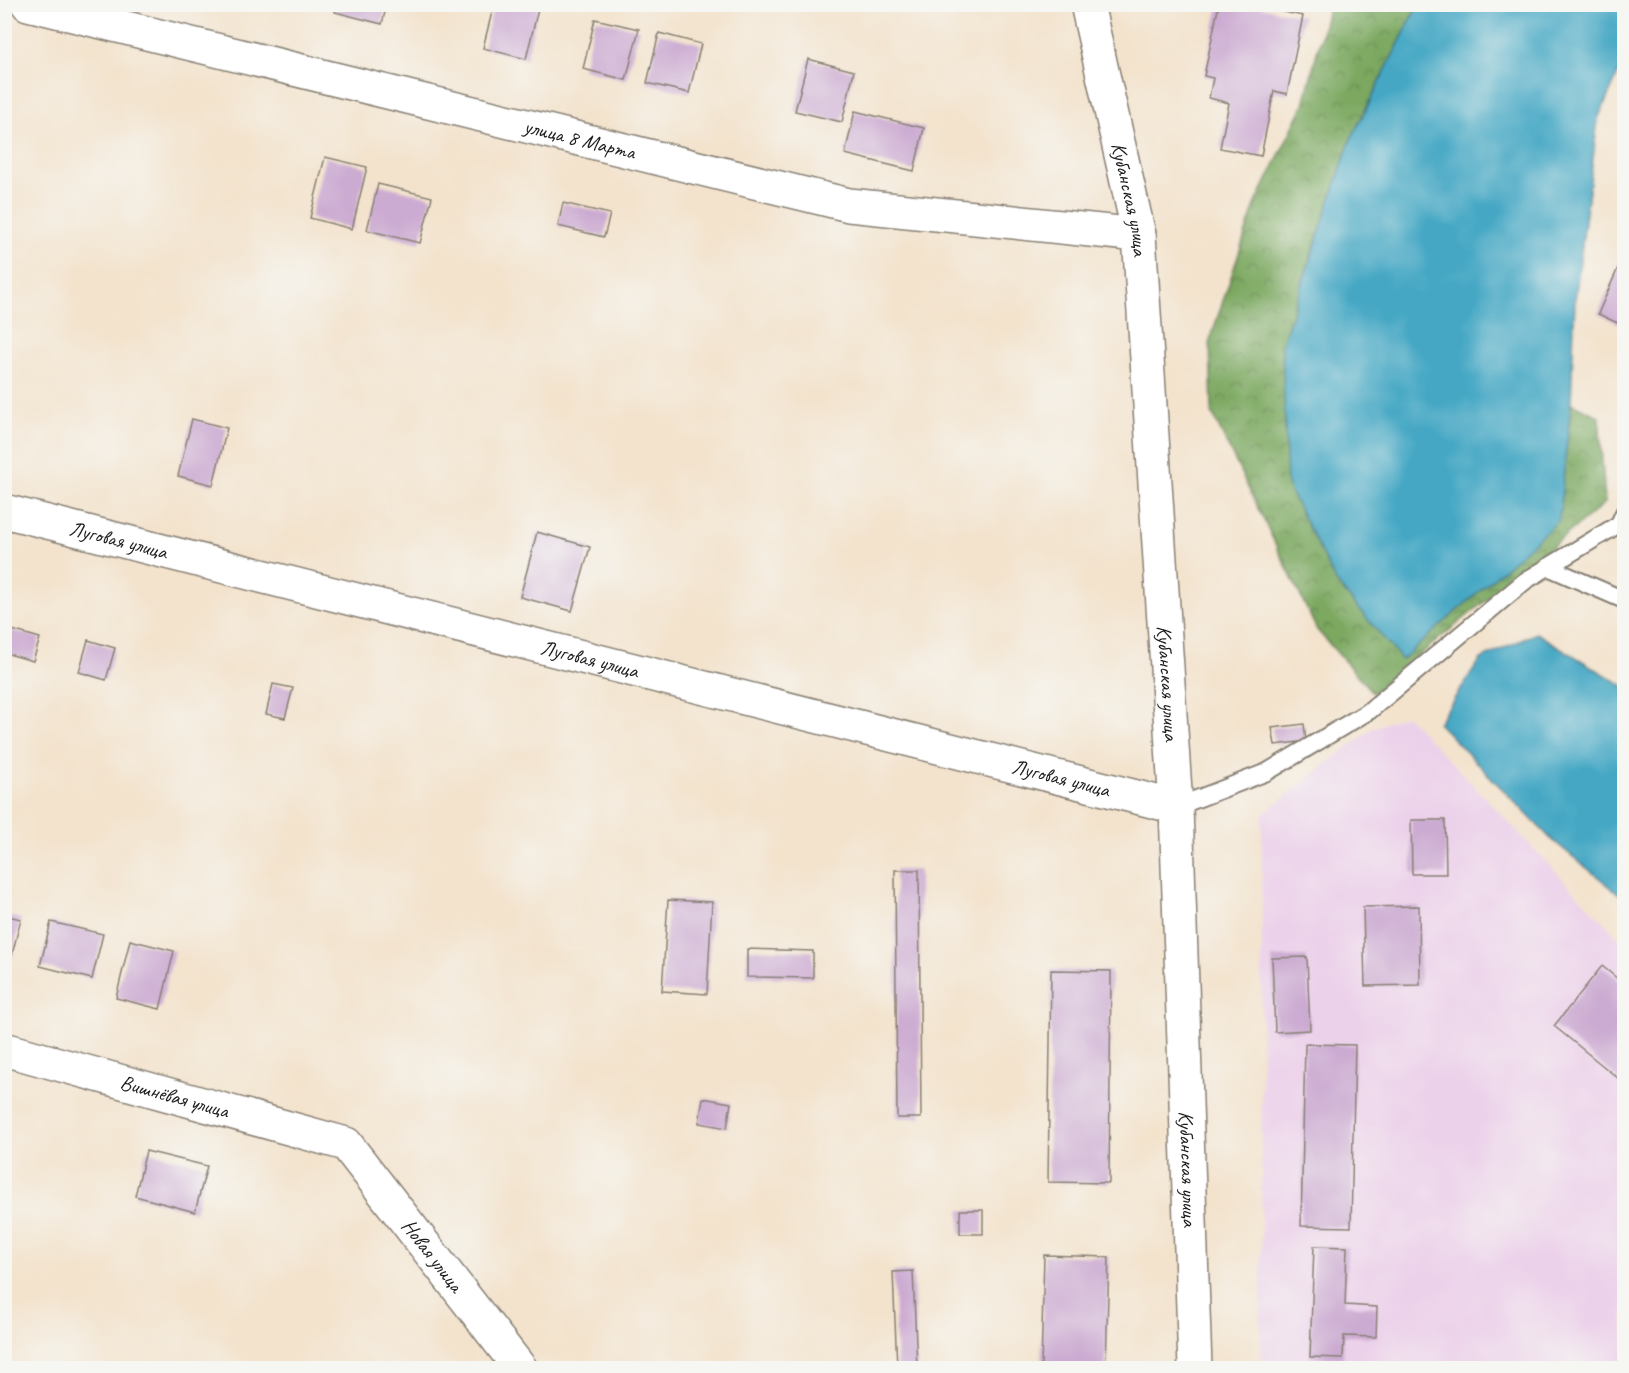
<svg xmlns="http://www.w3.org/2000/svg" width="1629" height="1373" font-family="Caveat,sans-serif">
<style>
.built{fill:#ecd1ea}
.forest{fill:url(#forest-crowns);stroke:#4c623e;stroke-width:1.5}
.water{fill:#44a7c4;stroke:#306270;stroke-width:1.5}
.building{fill:#ccabd2}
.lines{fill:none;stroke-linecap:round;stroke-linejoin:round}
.lane-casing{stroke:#888074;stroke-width:20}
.street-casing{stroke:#888074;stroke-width:36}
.secondary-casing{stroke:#888074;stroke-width:36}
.lane{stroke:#fff;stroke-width:16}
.street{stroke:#fff;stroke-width:33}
.secondary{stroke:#fff;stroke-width:33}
.labels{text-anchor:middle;stroke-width:4.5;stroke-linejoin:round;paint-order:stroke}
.street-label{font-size:21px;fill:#1c1c1c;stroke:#f6f6f2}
</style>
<defs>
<pattern id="forest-crowns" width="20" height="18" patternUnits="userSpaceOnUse" patternTransform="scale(1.5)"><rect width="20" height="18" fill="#7ca860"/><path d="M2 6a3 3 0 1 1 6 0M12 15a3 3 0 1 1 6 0" fill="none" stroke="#65884e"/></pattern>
</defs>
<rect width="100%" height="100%" fill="#f6f6f2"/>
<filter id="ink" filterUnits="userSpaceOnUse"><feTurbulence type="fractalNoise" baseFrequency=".0167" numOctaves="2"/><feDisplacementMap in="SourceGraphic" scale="12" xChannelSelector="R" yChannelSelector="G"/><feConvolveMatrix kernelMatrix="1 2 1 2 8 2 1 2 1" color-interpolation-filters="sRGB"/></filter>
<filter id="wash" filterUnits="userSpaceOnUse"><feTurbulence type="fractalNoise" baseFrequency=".008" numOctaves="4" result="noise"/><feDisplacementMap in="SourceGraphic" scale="24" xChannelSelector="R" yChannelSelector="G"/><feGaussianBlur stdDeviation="1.35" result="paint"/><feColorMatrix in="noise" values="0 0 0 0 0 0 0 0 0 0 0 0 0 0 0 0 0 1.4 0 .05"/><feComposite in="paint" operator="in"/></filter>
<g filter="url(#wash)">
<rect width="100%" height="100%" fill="#f3e3cd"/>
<!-- built -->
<polygon class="built" points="1406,715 1624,943 1624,1368 1261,1368 1262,815 1373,728"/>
<!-- forest -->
<polygon class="forest" points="1329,5 1418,5 1350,141 1282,344 1558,520 1571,403 1599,416 1605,503 1373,693 1317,630 1212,413 1210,340 1255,205 1304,104"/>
<!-- water -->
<g class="water">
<polygon points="1418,5 1624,5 1624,61 1598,119 1575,300 1571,403 1559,520 1402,660 1336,582 1287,485 1282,344 1350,141"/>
<polygon points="1536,633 1624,686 1624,898 1551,839 1438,723 1481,659"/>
</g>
<g id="blocks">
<!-- building -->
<g class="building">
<polygon points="336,4 387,4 382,24 335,12"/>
<polygon points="494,4 539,5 526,59 483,48"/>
<polygon points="1219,4 1247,4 1303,16 1287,94 1274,91 1261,156 1220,148 1229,103 1209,98 1213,78 1204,76"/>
<polygon points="595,19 639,29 626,80 583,69"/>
<polygon points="659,33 701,44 689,93 647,83"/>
<polygon points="808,59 854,71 842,122 795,111"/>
<polygon points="855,111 924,128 914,171 845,154"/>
<polygon points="325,157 367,167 352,229 310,218"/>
<polygon points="378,184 432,197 420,243 367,230"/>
<polygon points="563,203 610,214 604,237 558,226"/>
<polygon points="1624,254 1624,326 1598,314"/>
<polygon points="192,419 227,428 213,485 178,476"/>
<polygon points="537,532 590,547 572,611 520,597"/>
<polygon points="12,630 40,638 33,661 5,653"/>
<polygon points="88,640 115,648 106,680 79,672"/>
<polygon points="273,684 293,688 285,718 266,714"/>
<polygon points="1304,724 1306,741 1275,745 1272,728"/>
<polygon points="1411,820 1445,820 1446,874 1412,874"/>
<polygon points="895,870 919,870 921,1118 897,1118"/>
<polygon points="668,900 712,902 707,994 662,991"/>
<polygon points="1419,906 1420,985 1365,986 1363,907"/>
<polygon points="4,915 21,919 10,963 4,962"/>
<polygon points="51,922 103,934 92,979 40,966"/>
<polygon points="130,940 174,951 160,1009 116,998"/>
<polygon points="747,949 813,951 813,978 747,977"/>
<polygon points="1307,957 1310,1030 1275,1032 1272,958"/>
<polygon points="1602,966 1624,984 1624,1083 1554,1026"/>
<polygon points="1051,970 1111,971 1109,1183 1048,1182"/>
<polygon points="1305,1044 1355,1045 1351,1227 1301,1226"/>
<polygon points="703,1098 731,1103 727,1128 699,1123"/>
<polygon points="146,1151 207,1166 195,1212 135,1196"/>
<rect x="960" y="1210" width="23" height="24"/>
<polygon points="1314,1246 1347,1247 1345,1305 1377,1307 1376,1337 1344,1336 1343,1358 1310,1357"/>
<polygon points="1044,1255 1109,1257 1106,1368 1041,1368"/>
<polygon points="913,1271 917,1368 897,1368 893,1272"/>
<polygon points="1392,1362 1422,1367 1422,1368 1391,1368"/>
<polygon points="1313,1363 1336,1367 1336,1368 1312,1368"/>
</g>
</g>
</g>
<g filter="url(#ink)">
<use href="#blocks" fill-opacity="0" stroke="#888074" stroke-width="1.5"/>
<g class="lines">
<defs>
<g id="lane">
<polyline points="1548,567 1624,600"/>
<polyline points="1176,807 1267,772 1369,711 1525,581 1619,524 1624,513"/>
</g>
<g id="street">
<path id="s1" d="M28 4 849 205 1139 235"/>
<path id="s2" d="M4 511 1176 807"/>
<path id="s3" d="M4 1049 346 1144 520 1368"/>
</g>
<g id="secondary">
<path id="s4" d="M1087 4 1139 235 1176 807 1195 1368"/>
</g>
</defs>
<!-- lane casing -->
<use href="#lane" class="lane-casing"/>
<!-- street casing -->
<use href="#street" class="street-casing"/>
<!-- secondary casing -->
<use href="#secondary" class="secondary-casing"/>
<!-- lane -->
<use href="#lane" class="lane"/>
<!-- street -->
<use href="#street" class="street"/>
<!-- secondary -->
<use href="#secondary" class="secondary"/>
</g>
</g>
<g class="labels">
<!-- street labels -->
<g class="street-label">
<text dy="7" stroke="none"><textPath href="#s1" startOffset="568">улица 8 Марта</textPath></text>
<text dy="7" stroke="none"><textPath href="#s4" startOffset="200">Кубанская улица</textPath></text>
<text dy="7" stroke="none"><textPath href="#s2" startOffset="118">Луговая улица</textPath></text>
<text dy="7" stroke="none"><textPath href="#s2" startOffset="604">Луговая улица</textPath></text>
<text dy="7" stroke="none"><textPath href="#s4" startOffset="686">Кубанская улица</textPath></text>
<text dy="7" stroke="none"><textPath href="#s2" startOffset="1090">Луговая улица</textPath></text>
<text dy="7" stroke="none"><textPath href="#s3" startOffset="177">Вишнёвая улица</textPath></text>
<text dy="7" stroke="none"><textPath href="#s4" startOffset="1172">Кубанская улица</textPath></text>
<text dy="7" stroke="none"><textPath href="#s3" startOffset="496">Новая улица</textPath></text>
</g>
</g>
<!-- margin -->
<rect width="1629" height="1373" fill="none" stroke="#f6f6f2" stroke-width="24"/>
</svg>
